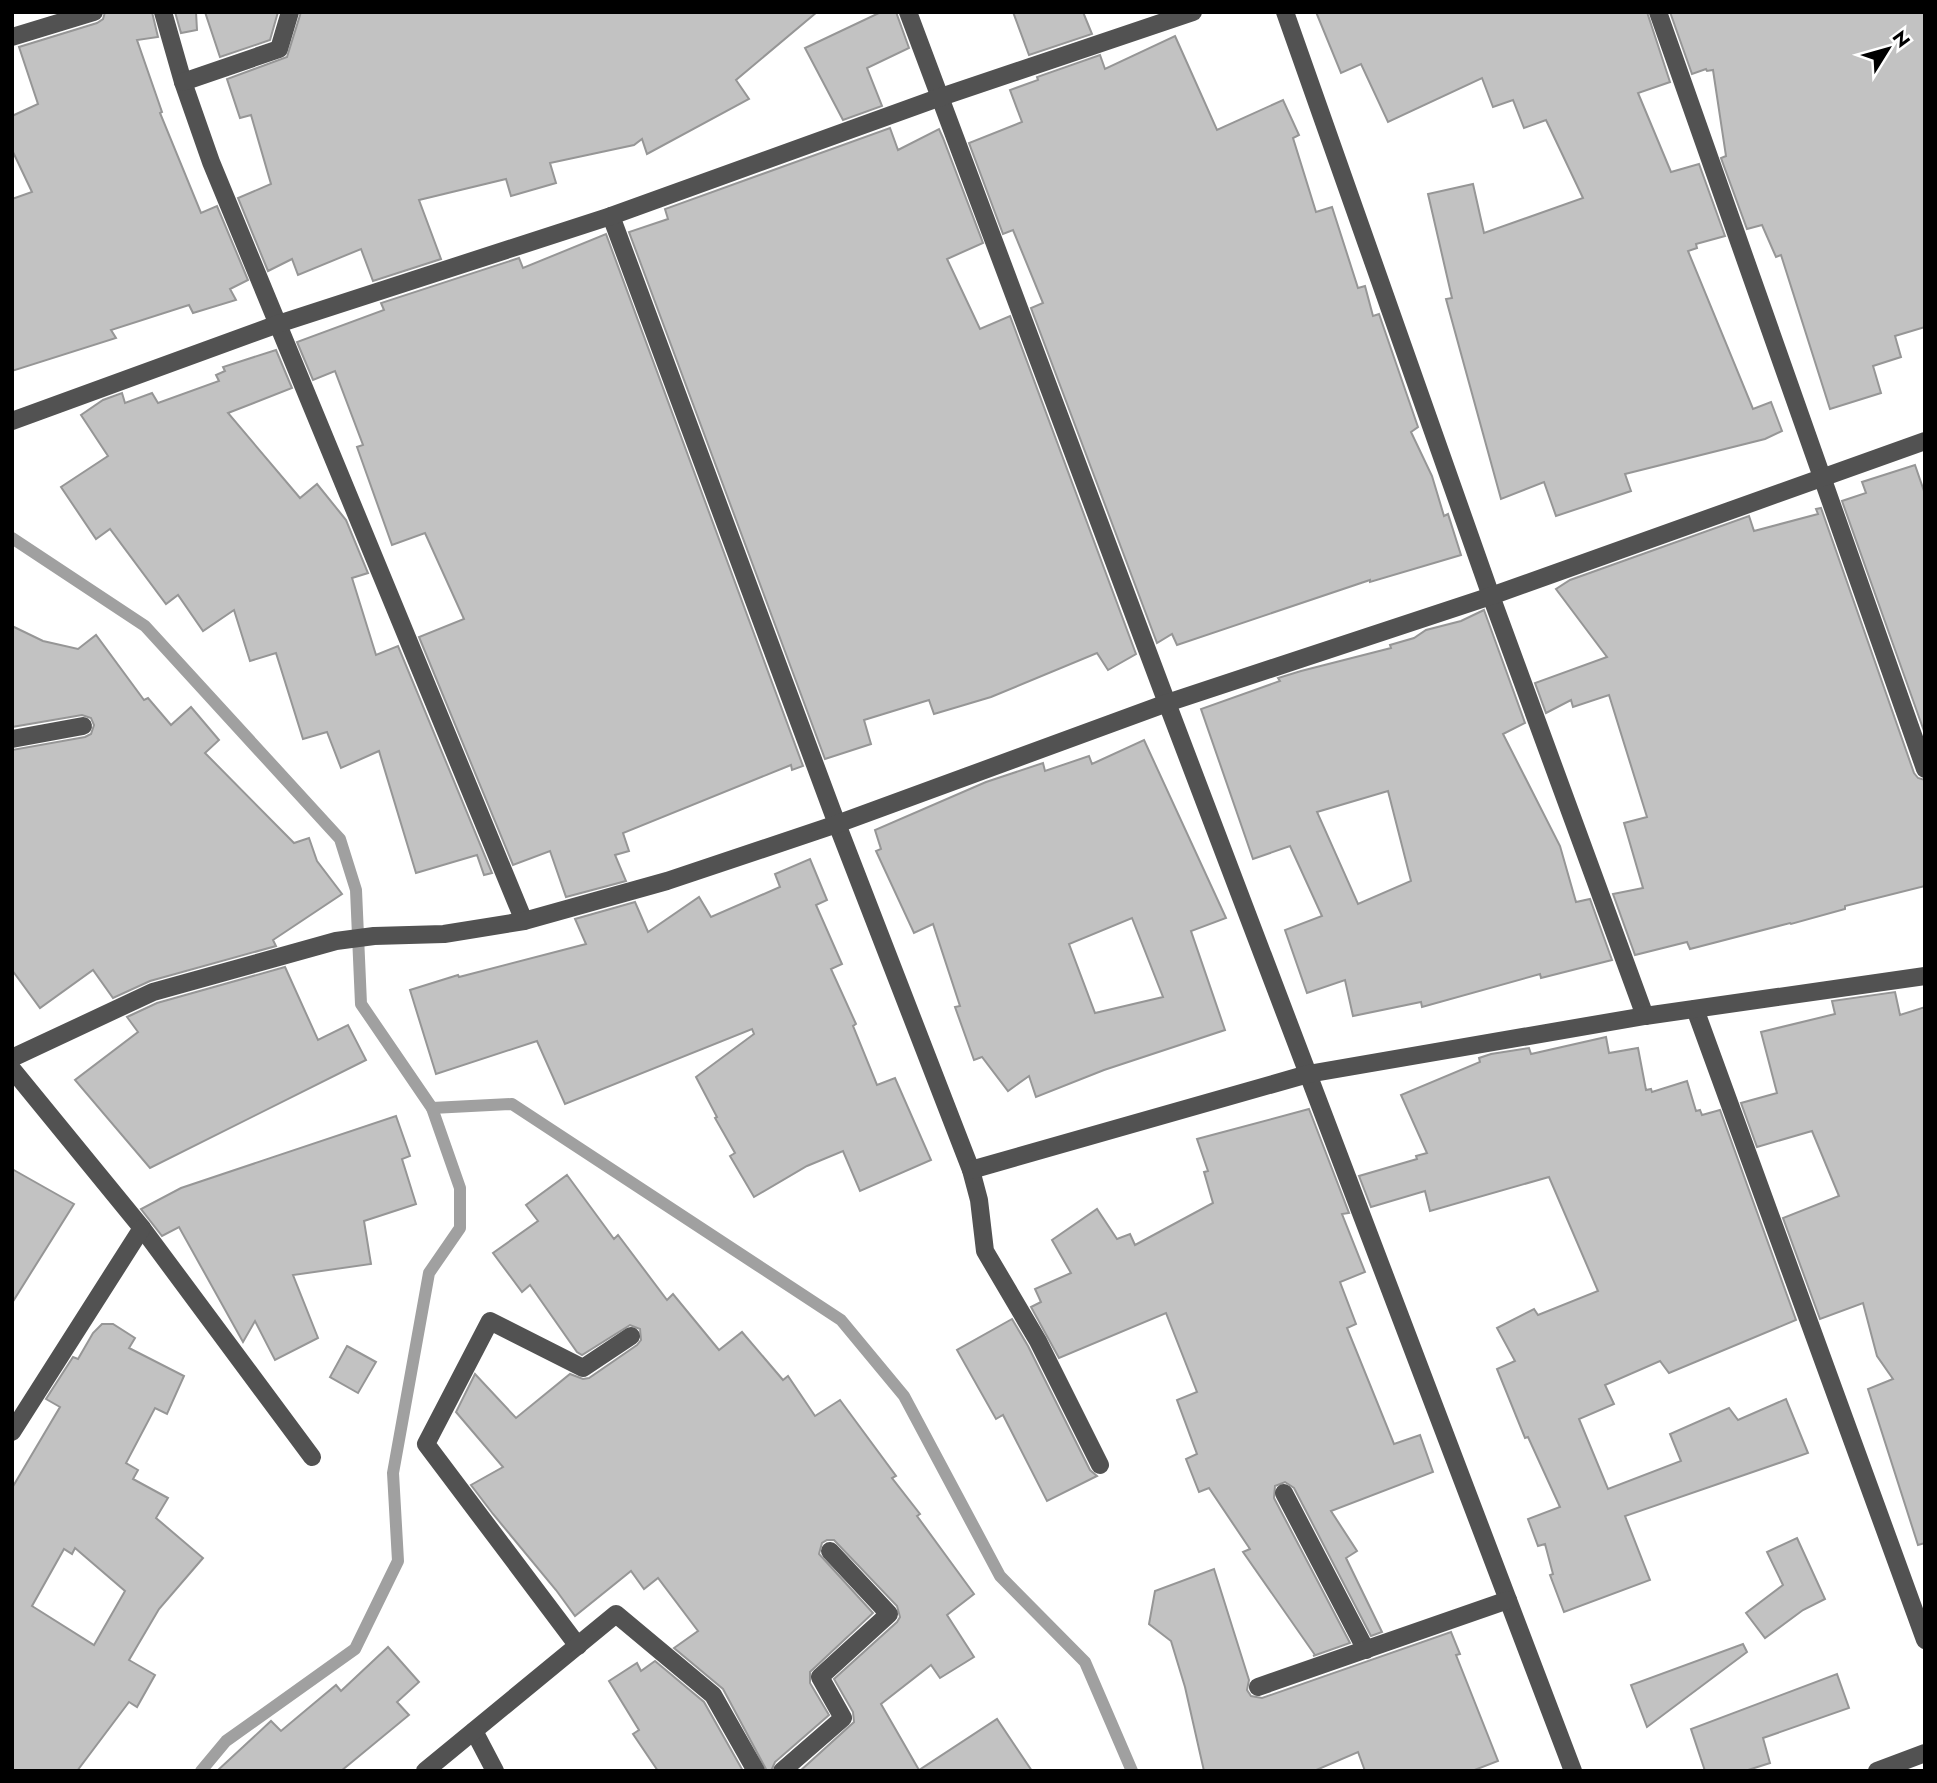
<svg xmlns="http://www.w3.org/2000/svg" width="1937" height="1783" font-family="Jost,sans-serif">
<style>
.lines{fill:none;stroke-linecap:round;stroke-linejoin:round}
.stream{stroke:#a0a0a0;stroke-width:12}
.building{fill:#c2c2c2;stroke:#969696;stroke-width:2;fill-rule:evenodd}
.minor{stroke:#525252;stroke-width:18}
</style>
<rect width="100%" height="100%" fill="#fff"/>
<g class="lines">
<!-- stream -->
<g class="stream">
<polyline points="12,538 145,626 340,839 356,890 361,1004 432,1108 460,1188 460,1228 429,1273 393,1473 398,1561 355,1649 226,1741 201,1771"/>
<polyline points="432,1108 512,1104 841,1320 904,1396 1000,1576 1085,1662 1132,1771"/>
</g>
</g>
<!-- building -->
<g class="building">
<polygon points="105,12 152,12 158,37 137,40 162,112 160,113 201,213 217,206 248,280 230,289 236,300 193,313 189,305 111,330 116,338 12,371 12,199 32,192 12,150 12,116 38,104 19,47 97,23 103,19"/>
<polygon points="175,12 196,12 197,30 181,33"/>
<polygon points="205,12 278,12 270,40 220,57"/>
<polygon points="301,12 817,12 736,80 749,99 647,154 642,139 634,145 550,163 556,183 511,196 506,179 419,200 441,259 373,281 361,249 298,275 292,259 268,271 238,198 271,184 251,115 240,118 227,79 287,57"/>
<polygon points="881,12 896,12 909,48 867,68 882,106 843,120 805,48"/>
<polygon points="1013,12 1083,12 1092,34 1029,55"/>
<polygon points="1316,12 1647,12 1670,82 1638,93 1671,172 1699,164 1725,236 1696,244 1697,248 1688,251 1753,409 1771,402 1782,431 1765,439 1625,474 1631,491 1556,516 1544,482 1501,499 1446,299 1452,298 1428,194 1473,184 1484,233 1583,198 1546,120 1524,128 1513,100 1493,107 1482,78 1388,122 1361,64 1341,73"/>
<polygon points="1670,12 1925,12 1925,327 1895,336 1901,357 1873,366 1881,393 1830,409 1781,255 1776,257 1762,225 1747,229 1721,158 1726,156 1713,70 1707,71 1706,69 1692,74"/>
<polygon points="1175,36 1217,130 1283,100 1299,135 1293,138 1316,212 1332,207 1358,288 1365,286 1373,316 1379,314 1418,427 1411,432 1432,476 1444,516 1448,514 1461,555 1370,582 1370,580 1177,645 1172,634 1157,643 1031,308 1043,303 1013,230 1003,234 969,143 1022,122 1010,90 1038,80 1037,77 1100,55 1105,69"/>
<polygon points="890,128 898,150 939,129 943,138 983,243 947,259 980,329 1010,316 1136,654 1108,670 1097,653 991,697 934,714 929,700 864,720 871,744 825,759 629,232 668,219 665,209"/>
<polygon points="606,234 803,766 792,770 791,765 623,833 629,851 615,855 626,881 566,897 550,851 513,865 419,637 464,619 425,533 392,545 357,447 363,445 335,371 313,380 297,342 384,310 381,303 519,258 523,268"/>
<polygon points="276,350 292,388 228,413 300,498 317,484 346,520 368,573 352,578 376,655 398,646 492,873 484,875 477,855 416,873 379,751 341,768 327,732 303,739 276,653 250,661 234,610 203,631 178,595 166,604 110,529 96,539 61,487 108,456 81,415 103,400 122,393 125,403 152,393 158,403 219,381 216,375 225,371 223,367"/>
<polygon points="1915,465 1925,494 1925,734 1842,501 1866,493 1862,482"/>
<polygon points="1821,508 1914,773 1918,778 1925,780 1925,886 1845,906 1845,909 1791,924 1790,923 1690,949 1687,942 1635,955 1613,894 1643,888 1624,823 1647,817 1609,695 1573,707 1571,700 1546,713 1535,683 1607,657 1556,589 1570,580 1749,516 1754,531 1818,514 1816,509"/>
<path d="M1484 610 1525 723 1503 734 1560 846 1576 902 1590 899 1612 960 1541 978 1540 974 1422 1007 1421 1002 1353 1016 1345 980 1307 993 1285 930 1322 916 1290 846 1253 859 1201 709 1280 681 1278 678 1301 671 1391 648 1390 645 1414 638 1426 630 1461 621ZM1388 791 1411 881 1358 904 1317 812Z"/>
<polygon points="12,626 43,641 78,649 96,635 144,700 148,698 171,725 191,707 219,740 205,753 294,843 309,838 317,861 342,894 273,940 276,946 150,981 113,998 93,970 40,1008 12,970 12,750 85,737 91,734 94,725 91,718 82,715 12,727"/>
<path d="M1144 740 1226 918 1191 931 1225 1030 1104 1070 1036 1097 1029 1076 1008 1091 982 1057 974 1060 955 1007 960 1006 933 924 914 933 876 851 881 849 875 830 986 782 1043 763 1045 771 1089 756 1092 764ZM1132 918 1163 997 1095 1013 1069 944Z"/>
<polygon points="810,859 827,900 816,905 842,964 831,969 856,1024 853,1026 877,1085 895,1078 931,1160 860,1191 843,1151 807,1166 754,1197 730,1156 735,1153 715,1118 717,1117 696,1077 754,1034 752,1029 565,1104 537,1041 436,1074 410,990 458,975 459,977 586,944 575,919 635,902 648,932 699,897 711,917 780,887 775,874"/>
<polygon points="285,967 318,1040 348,1025 366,1060 150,1168 75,1080 138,1032 127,1017 157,1003"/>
<polygon points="1895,992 1900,1015 1925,1007 1925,1543 1918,1545 1868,1389 1893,1379 1877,1356 1863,1303 1820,1319 1783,1218 1839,1196 1812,1131 1757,1147 1741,1103 1777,1093 1761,1032 1835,1014 1832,1001"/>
<polygon points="1606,1037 1609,1053 1638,1048 1646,1090 1651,1089 1652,1092 1687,1081 1696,1111 1700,1110 1702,1115 1720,1110 1796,1320 1669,1373 1660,1361 1605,1385 1614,1404 1579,1419 1608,1489 1681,1461 1670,1434 1729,1408 1738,1420 1786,1399 1808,1453 1625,1516 1650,1580 1564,1612 1550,1575 1553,1574 1545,1544 1538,1546 1528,1519 1560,1507 1528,1437 1525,1438 1497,1369 1515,1361 1497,1328 1534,1309 1538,1315 1598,1291 1549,1177 1430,1211 1425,1191 1371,1207 1359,1176 1417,1159 1416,1156 1427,1153 1401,1095 1480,1062 1479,1058 1491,1054 1529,1048 1531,1054"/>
<polygon points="1309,1109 1349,1213 1342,1214 1365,1272 1340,1282 1356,1324 1347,1328 1394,1444 1420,1435 1433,1472 1331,1511 1357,1551 1346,1558 1382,1632 1371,1636 1294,1488 1285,1482 1275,1486 1274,1498 1350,1643 1313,1656 1315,1655 1243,1552 1250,1549 1209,1488 1199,1492 1186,1459 1197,1454 1177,1400 1197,1392 1166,1313 1059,1358 1031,1307 1041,1302 1035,1289 1071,1273 1052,1240 1097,1209 1117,1239 1130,1234 1135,1245 1213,1203 1204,1172 1208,1171 1197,1139"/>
<polygon points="396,1116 410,1156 402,1159 416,1204 364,1221 371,1264 293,1275 318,1338 275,1360 255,1321 243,1342 179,1227 162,1236 141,1209 181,1188"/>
<polygon points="12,1169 74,1204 12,1303"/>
<polygon points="567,1175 614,1239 618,1235 667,1300 673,1294 719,1350 742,1332 783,1380 788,1376 815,1416 840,1400 896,1476 892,1478 920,1514 917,1516 974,1594 947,1615 974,1657 940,1678 931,1665 881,1704 919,1770 997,1719 1032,1771 800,1771 854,1722 853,1712 834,1679 897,1622 900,1617 897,1606 834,1540 827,1540 822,1543 819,1554 873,1613 810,1672 810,1683 829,1715 775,1762 771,1771 767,1771 723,1689 674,1648 698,1631 658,1578 644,1589 631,1571 575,1616 556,1590 493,1514 471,1485 503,1467 456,1412 475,1374 516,1418 570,1374 583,1379 589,1378 637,1345 641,1340 640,1329 630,1325 582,1355 577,1352 530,1285 522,1292 493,1253 538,1221 526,1205"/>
<polygon points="1012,1319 1028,1346 1090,1470 1097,1476 1047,1501 1003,1415 996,1419 957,1350"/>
<path d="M102 1324H113L135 1338 129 1348 184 1376 167 1414 155 1408 126 1463 138 1470 133 1479 168 1498 156 1518 203 1558 159 1609 129 1660 155 1675 137 1707 129 1702 77 1771H12V1488L60 1407 46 1399 73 1357 78 1359 93 1333ZM75 1548 125 1591 94 1645 32 1606 64 1549 72 1554Z"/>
<polygon points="347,1346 376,1362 358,1393 330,1377"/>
<polygon points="1797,1538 1825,1599 1803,1610 1765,1638 1746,1613 1783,1585 1767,1552"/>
<polygon points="1214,1569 1249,1680 1247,1690 1251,1696 1262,1698 1451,1632 1460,1654 1456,1655 1498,1761 1472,1771 1365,1771 1358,1752 1314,1771 1204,1771 1185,1687 1171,1641 1149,1624 1155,1591"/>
<polygon points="1743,1644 1747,1652 1647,1727 1631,1685"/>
<polygon points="388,1647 419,1682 397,1702 409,1715 341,1771 217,1771 271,1721 281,1731 336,1685 341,1691"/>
<polygon points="655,1661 704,1702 743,1771 658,1771 633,1734 639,1730 609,1681 637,1663 641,1671"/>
<polygon points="1837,1674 1849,1708 1763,1738 1770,1763 1745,1771 1705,1771 1691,1729"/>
</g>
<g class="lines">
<!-- minor -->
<g class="minor">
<polyline points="163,12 183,82 211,162 524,921"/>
<polyline points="908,12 1167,703 1573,1771"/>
<polyline points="1285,12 1491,596 1645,1016"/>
<polyline points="1658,12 1925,769"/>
<polyline points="12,37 94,12"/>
<polyline points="183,82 279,49 290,12"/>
<polyline points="611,216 837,824 971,1170 979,1200 985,1251 1038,1341 1100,1465"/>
<polyline points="12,421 278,324 611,216 938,98 1193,12"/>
<polyline points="12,739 83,726"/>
<polyline points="1695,1009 1925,1640"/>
<polyline points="12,1058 153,992 336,941 374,936 444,934 524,921 667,881 837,824 1167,703 1491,596 1925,441"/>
<polyline points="12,1069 142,1228 312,1457"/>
<polyline points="971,1170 1308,1074 1645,1016 1925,976"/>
<polyline points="12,1432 142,1228"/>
<polyline points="1284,1493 1366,1650"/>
<polyline points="578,1646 426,1444 490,1321 583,1368 631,1336"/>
<polyline points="1258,1687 1508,1600"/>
<polyline points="474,1731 495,1771"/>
<polyline points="425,1771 616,1614 713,1695 756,1771"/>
<polyline points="782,1771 843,1718 820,1677 889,1614 830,1551"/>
<polyline points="1877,1771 1925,1753"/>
</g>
</g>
<!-- border -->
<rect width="1937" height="1783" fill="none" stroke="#000000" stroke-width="28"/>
<!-- north arrow -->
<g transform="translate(1888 49) rotate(53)" stroke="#ffffff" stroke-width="5" paint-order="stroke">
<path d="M0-5L12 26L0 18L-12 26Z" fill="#000000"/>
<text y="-10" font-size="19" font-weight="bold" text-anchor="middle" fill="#000000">N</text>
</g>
</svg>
